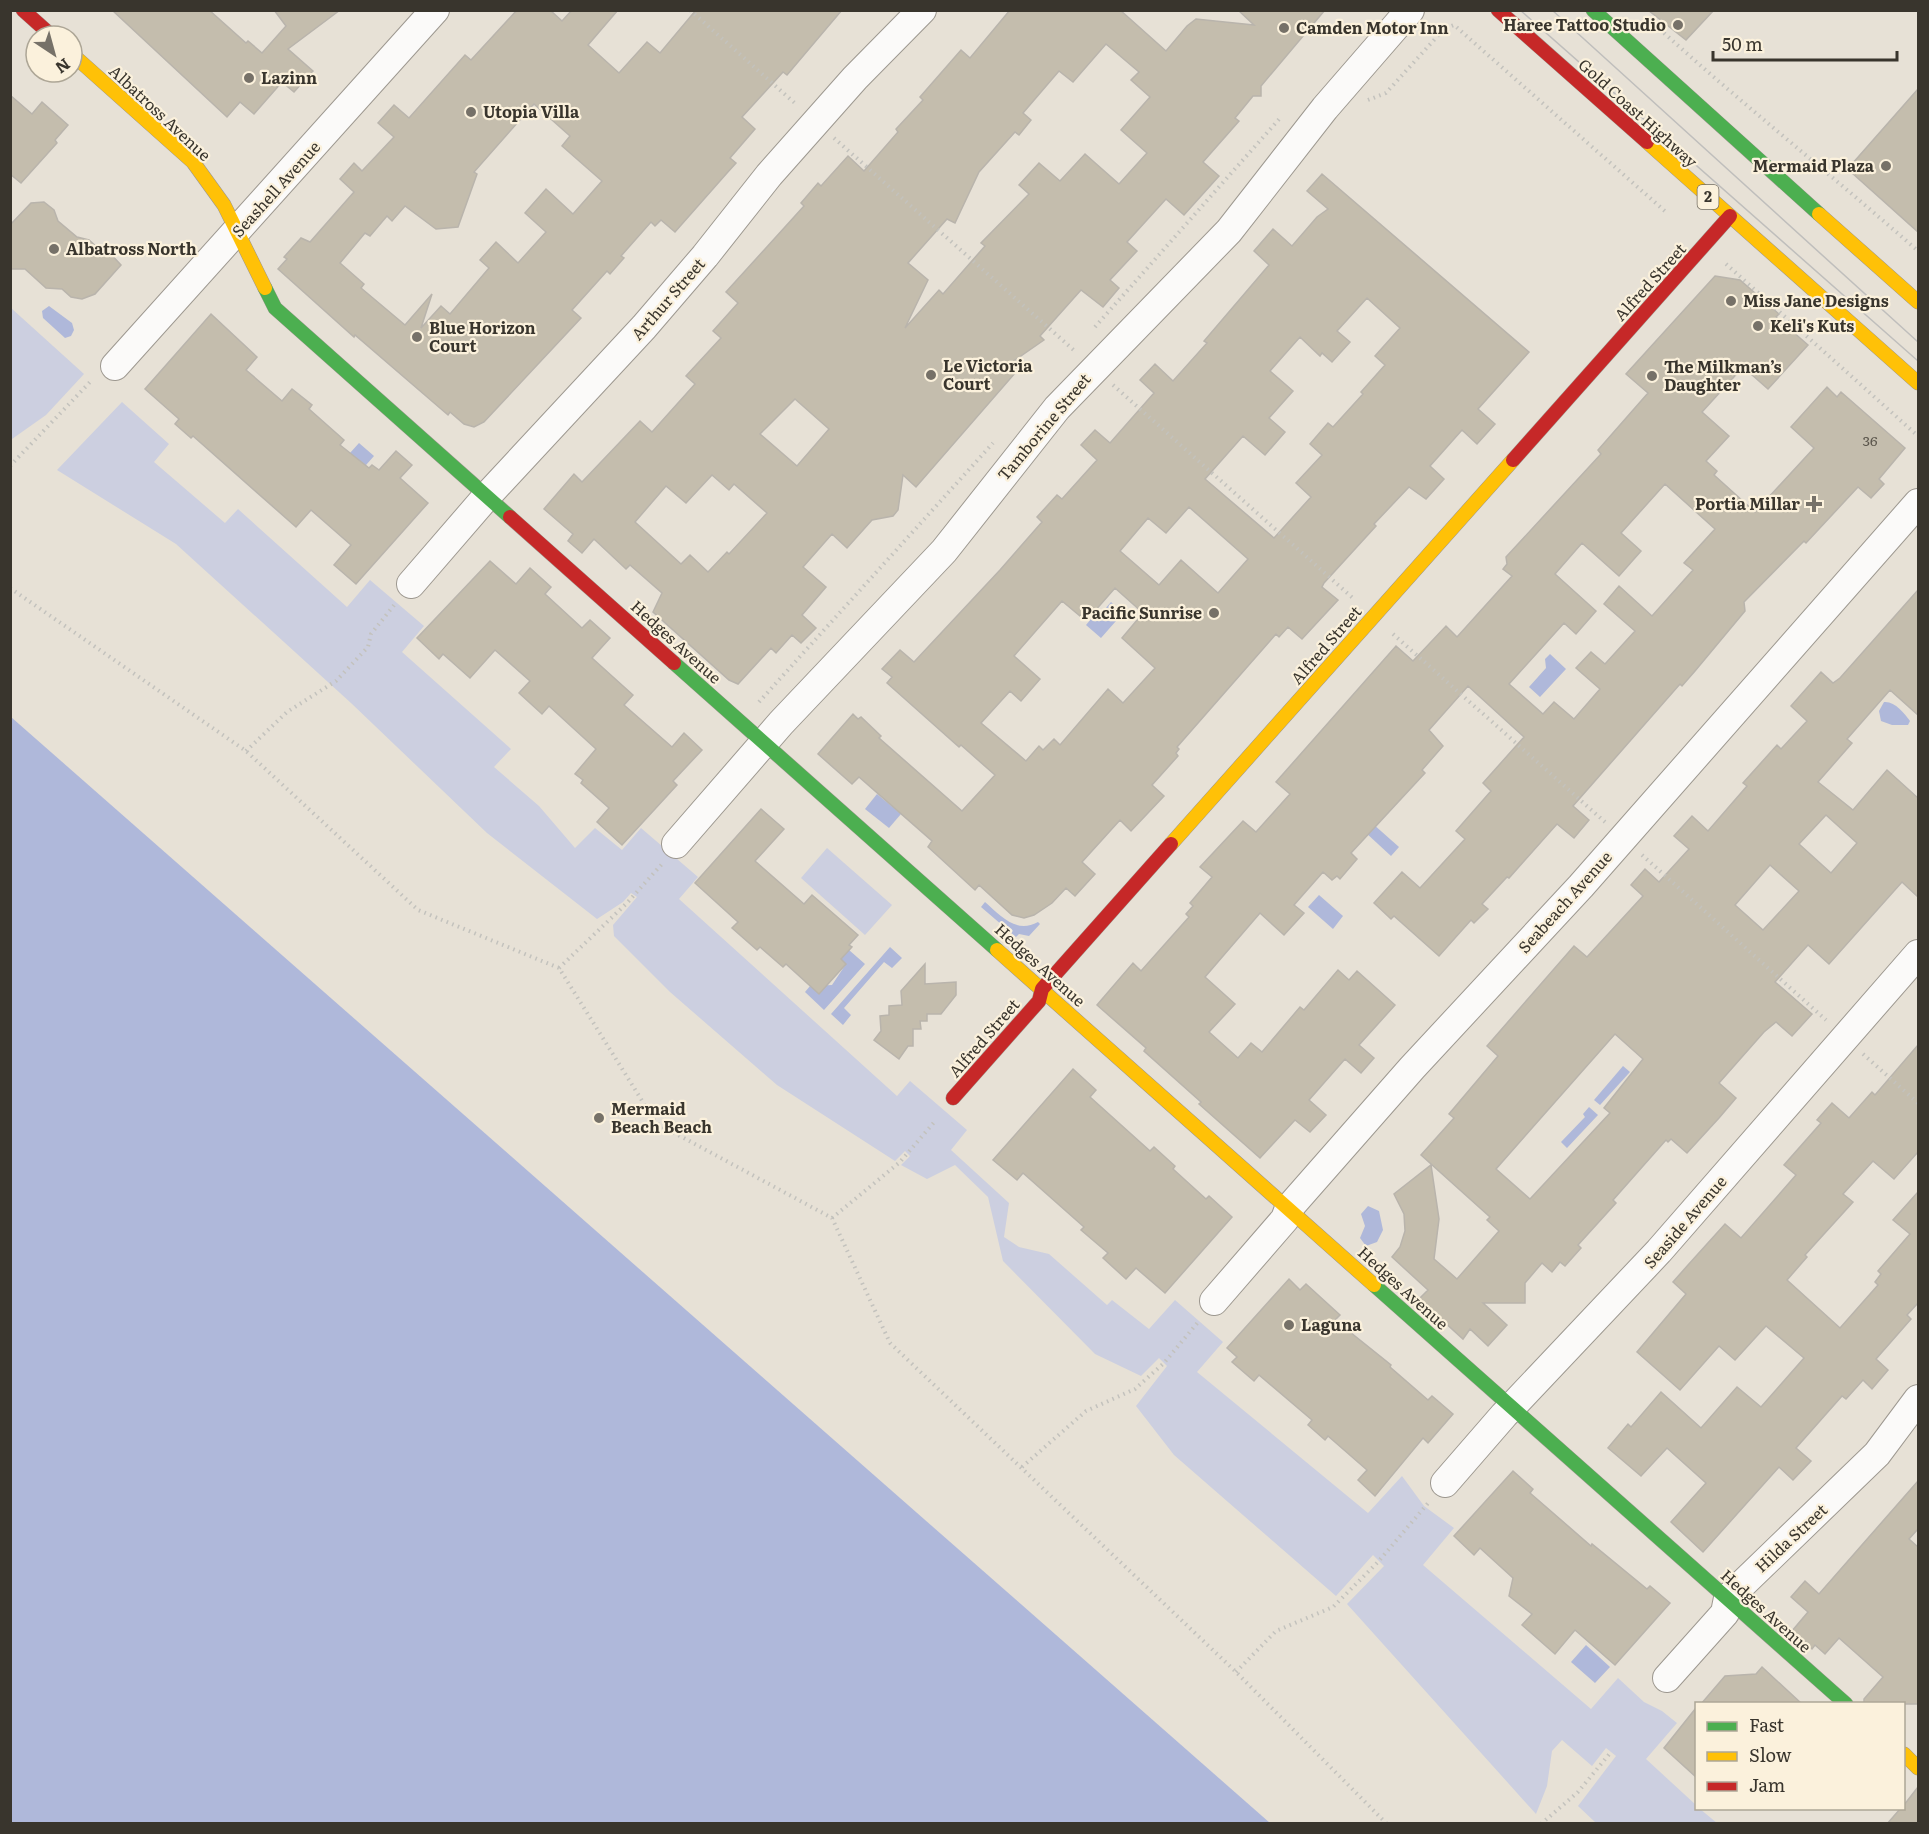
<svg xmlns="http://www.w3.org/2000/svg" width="1929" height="1834" font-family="Literata,serif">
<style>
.green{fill:#cccfe0}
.water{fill:#afb8da}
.building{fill:#c4bdad;stroke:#b9b4ac;stroke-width:1.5;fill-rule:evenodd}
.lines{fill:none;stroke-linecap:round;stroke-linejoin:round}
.street-casing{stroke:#9d9890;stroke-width:30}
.fast-casing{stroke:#9d9890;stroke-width:15}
.slow-casing{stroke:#9d9890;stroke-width:15}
.jam-casing{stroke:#9d9890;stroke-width:15}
.path{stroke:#c3c2bd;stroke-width:4;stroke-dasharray:1.5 4.5;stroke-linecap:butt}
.street{stroke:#fbfaf9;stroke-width:28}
.fast{stroke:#4caf50;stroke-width:14}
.slow{stroke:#ffc107;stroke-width:14}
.jam{stroke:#c62828;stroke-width:14}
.tram{stroke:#bfbebc;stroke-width:1.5}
.poi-dot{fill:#767168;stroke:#fbf1dc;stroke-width:2}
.labels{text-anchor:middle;stroke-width:4.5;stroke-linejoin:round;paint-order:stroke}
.number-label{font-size:14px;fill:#5c574d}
.shield{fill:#fbf1dc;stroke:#736d62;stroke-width:1.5}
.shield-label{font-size:15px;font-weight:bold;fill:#39352d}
.poi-label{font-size:16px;font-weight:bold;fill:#39352d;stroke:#fbf1dc;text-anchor:start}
.street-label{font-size:16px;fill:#39352d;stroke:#fbf1dc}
</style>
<rect width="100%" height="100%" fill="#e7e1d6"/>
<!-- green -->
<g class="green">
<polygon points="11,308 84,374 46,415 12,439"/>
<polygon points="122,402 169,444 154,462 225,523 238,509 347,607 370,580 424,626 402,652 511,749 494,767 539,806 575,848 595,828 622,850 641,828 698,877 679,899 897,1096 910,1081 967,1130 951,1150 1009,1203 1004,1237 1019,1247 1049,1254 1107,1305 1112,1300 1149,1329 1175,1300 1223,1342 1197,1372 1368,1513 1402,1476 1424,1506 1454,1528 1423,1565 1591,1709 1618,1678 1644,1702 1662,1711 1677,1723 1646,1759 1696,1805 1696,1808 1700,1809 1717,1823 1596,1823 1578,1806 1616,1756 1606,1748 1592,1766 1562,1740 1552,1751 1547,1786 1536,1814 1347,1604 1384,1566 1373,1555 1336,1596 1174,1455 1136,1406 1167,1366 1159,1358 1141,1376 1095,1354 1003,1261 988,1197 955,1165 927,1179 901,1165 910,1156 905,1151 895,1161 777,1085 670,992 614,936 613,925 637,897 631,893 623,902 597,919 487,833 351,703 176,544 57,470"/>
<polygon points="827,848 892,905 865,935 801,878"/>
</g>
<!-- water -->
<g class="water">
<polygon points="49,306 72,323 74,330 71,336 65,338 43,318 42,311"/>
<polygon points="359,443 374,456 320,517 356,458 350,453"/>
<polygon points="1111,602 1123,613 1101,638 1086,625 1091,619 1096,619"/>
<polygon points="1550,654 1566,669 1540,697 1529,687 1546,668 1545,659"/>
<path d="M1884 702C1895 701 1904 713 1910 721L1908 725H1892L1881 721 1879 711Z"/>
<polygon points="10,717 11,717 1270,1823 11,1823"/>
<polygon points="877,794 901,814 889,828 865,809"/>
<polygon points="1373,824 1399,847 1391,856 1365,832"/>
<polygon points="1319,895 1343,916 1333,929 1308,907"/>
<path d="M985 902C1001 916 1016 934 1038 922L1040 924 1029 936 1019 934 1016 937 981 907Z"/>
<polygon points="890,947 902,958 892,968 884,962 844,1008 851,1015 843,1025 831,1014"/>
<polygon points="849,950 865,964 824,1010 805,992 810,986 832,985 846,964 841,959"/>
<polygon points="1623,1066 1630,1072 1600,1105 1594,1100"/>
<polygon points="1589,1107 1598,1115 1567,1148 1561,1142 1585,1117 1583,1114"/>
<polygon points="1368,1206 1379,1211 1383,1230 1377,1242 1366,1246 1360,1238 1365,1226 1361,1214"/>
<polygon points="1586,1645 1610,1667 1595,1683 1571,1662"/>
</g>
<!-- building -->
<g class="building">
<polygon points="112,10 209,10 246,43 248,41 262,53 286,26 274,10 340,10 288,49 313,71 294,92 282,82 254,114 240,102 227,117"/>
<path d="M517 10H550L562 21 572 10H618L588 45 619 73 647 42 660 53 696 10H842L787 75 783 72 742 117 755 129 730 158 736 163 727 173 675 232 661 220 655 226 651 222 621 256 624 258 610 274 607 271 572 310 581 318 484 422 474 427 464 424 450 412 448 415 355 335 354 337 278 269 287 259 284 257 301 238 310 242 354 192 340 179 354 163 362 171 394 137 378 123 394 105 409 118 465 55 471 60ZM534 104 570 136 562 146 602 181 573 214 546 189 525 213 546 232 518 263 496 242 480 260 489 268 450 314 441 306 421 328 432 294 405 325 361 288 364 284 340 263 365 233 370 236 387 216 392 221 405 206 436 229 458 227 477 174 474 172Z"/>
<path d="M1010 10H1120L1166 51 1187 26 1196 19 1254 25 1238 10H1325L1261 86V96H1253L1235 118 1239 121 1203 162 1219 176 1184 215 1166 199 1127 242 1137 251 1110 280 1119 288 1103 307 1081 290 1040 336 1044 340 1015 360 1022 365 916 487 903 475 898 510 893 516 872 520 847 548 832 534 803 567 826 587 802 615 816 628 801 643 792 635 776 653 771 648 738 684 729 680 653 612 662 593 630 565 626 569 594 539 582 553 568 541 573 534 544 509 574 474 582 482 640 421 652 432 695 384 686 376 721 338 713 331 738 303 726 292 804 206 801 203 818 183 821 186 848 156 864 171 898 132 896 129 923 100 920 97 961 50 970 58ZM1106 44 1139 72 1131 80 1150 97 1121 130 1147 153 1119 184 1085 154 1060 181 1039 163 1019 185 1029 194 981 243 985 246 943 294 939 290 905 328 928 280 908 263 947 219 955 223 979 172 1015 132 1019 135 1031 120 1023 113 1059 71 1073 82ZM795 399 829 429 797 466 760 434ZM712 475 729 490 734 484 767 513 729 554 727 552 708 572 690 555 681 564 635 522 666 486 686 503Z"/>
<polygon points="1648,10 1714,10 1686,40"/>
<polygon points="1918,89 1918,232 1852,173 1856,168 1852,164"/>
<polygon points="10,95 32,114 42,102 68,125 55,140 57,143 21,183 10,174"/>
<path d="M1322 174 1529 352 1478 409 1495 424 1477 444 1462 430 1430 466 1444 479 1426 499 1409 487 1374 524 1376 526 1324 583 1322 587 1338 600 1302 639 1288 627 1279 637 1276 634 1177 747 1179 749 1176 753 1178 756 1152 785 1164 796 1131 831 1120 820 1082 862 1095 874 1075 896 1066 888 1052 903 1034 915 1024 918 1012 915 979 885 975 890 928 847 932 841 859 777 852 784 818 754 853 714 858 719 861 717 881 736 879 738 962 811 995 775 961 745 959 747 887 683 892 677 882 669 900 650 914 662 1000 570 1042 522 1037 517 1057 495 1062 499 1097 460 1081 445 1095 430 1110 443 1154 393 1140 380 1155 364 1173 381 1207 343 1204 341 1269 265 1254 251 1273 229 1292 246 1317 217 1328 209 1307 191ZM1367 298 1400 328 1375 356 1385 365 1361 392 1363 394 1333 427 1328 423 1310 444 1322 455 1296 483 1311 497 1274 538 1205 479 1243 436 1265 455 1285 432 1269 418 1293 391 1270 371 1300 337 1320 356 1322 353 1332 362 1350 342 1337 331ZM1189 507 1248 559 1218 593 1181 560 1159 585 1120 551 1148 518 1166 533ZM1115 588 1143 613 1122 638 1155 668 1123 703 1108 689 1060 745 1054 739 1043 750 1039 746 1026 761 981 723 1010 691 1021 701 1040 679 1014 656 1062 601 1080 616 1088 607 1094 612Z"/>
<polygon points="44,202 54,210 58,221 77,237 89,240 100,250 108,251 121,265 95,294 82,299 71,297 62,289 46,288 25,269 10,269 10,225 31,203"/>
<path d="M1715 276 1740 280 1779 314 1776 317 1808 345 1768 389 1743 367 1702 412 1729 436 1706 461 1717 471 1714 475 1755 512 1814 448 1791 427 1827 387 1837 397 1841 392 1905 448 1879 479 1884 484 1871 498 1858 487 1806 543 1804 541 1744 602 1745 611 1695 671 1682 686 1680 684 1573 806 1589 820 1574 838 1557 824 1509 878 1507 877 1482 904 1488 909 1474 923 1471 920 1439 956 1394 916 1391 919 1374 903 1402 872 1420 888 1465 839 1456 831 1491 791 1483 783 1524 737 1468 686 1429 730 1443 746 1422 770 1425 773 1351 853 1357 859 1340 879 1337 876 1332 880 1323 872 1294 905 1304 913 1284 935 1260 913 1205 977 1235 1004 1209 1032 1238 1058 1251 1043 1262 1052 1300 1007 1304 1010 1338 970 1349 980 1357 971 1395 1005 1359 1045 1374 1058 1361 1073 1345 1059 1309 1100 1326 1115 1310 1132 1295 1120 1260 1158 1199 1104 1201 1102 1144 1051 1146 1048 1097 1005 1133 963 1141 971 1189 917 1186 914 1193 906 1190 903 1212 877 1200 867 1243 821 1256 832 1290 794 1276 782 1396 646 1413 661 1446 626 1457 637 1512 576 1503 569 1507 564 1506 557 1601 454 1598 450 1648 393 1626 374ZM1665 484 1715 529 1684 563 1693 570 1652 616 1619 586 1604 604 1635 631 1605 664 1591 652 1576 668 1600 689 1574 719 1554 702 1543 714 1509 684 1564 623 1576 634 1596 611 1555 574 1582 543 1619 576 1641 551 1621 533Z"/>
<polygon points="211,314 257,357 246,370 282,401 292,389 312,405 309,409 344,440 340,445 369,468 372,465 379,470 396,451 412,465 400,478 428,503 356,584 334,565 351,545 311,510 296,527 193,436 191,438 175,424 179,419 145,389"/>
<polygon points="490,561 516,584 530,568 551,587 545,594 582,628 590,620 610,638 592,658 633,695 624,705 672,747 684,733 702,750 673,781 677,785 622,845 597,822 609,808 581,783 583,780 575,774 596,749 549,706 542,714 519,693 530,681 495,650 470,678 443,654 439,659 417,638"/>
<path d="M1918 590V715L1890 690 1847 739 1852 743 1818 782 1853 810 1887 770 1918 798V897L1902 882 1829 964 1808 945 1775 982 1812 1014 1792 1036 1776 1022 1764 1032 1719 1083 1736 1098 1719 1118 1687 1153 1671 1139 1668 1142 1666 1140 1613 1200 1616 1203 1578 1245 1581 1248 1565 1266 1560 1262 1552 1272 1542 1263 1525 1283V1303H1483L1507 1325 1488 1346 1470 1329 1463 1339 1419 1299 1428 1290 1392 1257 1400 1247 1405 1231 1404 1214 1394 1194 1431 1165 1439 1219 1434 1259 1457 1279 1499 1231 1487 1220 1490 1217 1421 1155 1454 1118 1449 1114 1498 1056 1487 1046 1574 946 1587 957 1643 896 1631 885 1645 869 1659 882 1689 849 1674 836 1692 816 1708 831 1747 786 1743 783 1777 745 1781 749 1807 721 1791 706 1821 672 1833 683 1840 678ZM1826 815 1857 843 1831 873 1799 844ZM1770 865 1799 891 1763 930 1735 905ZM1615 1034 1643 1059 1604 1108 1610 1113 1530 1199 1496 1169Z"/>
<polygon points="761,809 784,829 755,861 804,904 812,895 858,935 849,945 852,947 841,959 846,964 819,994 786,964 783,967 760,947 757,950 732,928 738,922 695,883"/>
<polygon points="925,964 925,984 956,982 956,995 941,1014 927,1014 927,1021 920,1021 921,1029 913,1029 913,1046 908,1046 899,1059 874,1040 881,1031 880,1016 889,1015 889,1006 902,1005 901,991"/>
<polygon points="1918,1045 1918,1152 1894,1179 1873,1161 1843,1194 1853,1202 1805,1255 1807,1257 1787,1280 1840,1328 1878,1285 1875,1282 1881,1274 1878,1271 1910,1234 1893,1220 1918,1192 1918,1303 1907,1315 1911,1319 1876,1359 1888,1370 1872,1389 1863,1380 1846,1399 1842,1396 1796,1448 1811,1461 1793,1480 1779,1467 1703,1552 1671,1522 1706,1483 1667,1448 1641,1476 1608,1448 1628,1424 1631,1427 1661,1392 1701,1428 1737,1387 1761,1407 1804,1358 1766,1326 1735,1360 1719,1346 1680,1390 1637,1352 1686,1294 1673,1282 1688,1265 1725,1224 1741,1238 1796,1175 1784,1165 1821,1123 1817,1120 1832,1103 1849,1118 1872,1092 1875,1095"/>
<polygon points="1073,1069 1096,1090 1090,1097 1150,1151 1154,1147 1175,1166 1173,1169 1206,1199 1209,1196 1232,1217 1165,1293 1136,1268 1126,1279 1103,1258 1108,1253 1081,1230 1084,1227 1023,1173 1017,1180 993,1160"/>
<polygon points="1289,1279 1300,1290 1306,1284 1340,1315 1335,1320 1391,1365 1390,1367 1428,1400 1432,1396 1453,1414 1428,1443 1423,1438 1375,1496 1358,1480 1367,1470 1328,1436 1325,1440 1308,1425 1312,1420 1259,1375 1254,1381 1232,1362 1237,1357 1227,1348"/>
<polygon points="1513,1471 1533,1489 1530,1493 1591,1546 1592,1544 1647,1589 1650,1586 1670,1603 1615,1665 1575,1630 1555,1654 1522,1625 1532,1614 1509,1596 1513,1578 1480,1548 1474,1555 1454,1536"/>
<polygon points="1918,1481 1918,1529 1909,1539 1918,1547 1918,1704 1864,1704 1864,1699 1883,1677 1839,1638 1825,1654 1815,1645 1812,1649 1792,1631 1808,1612 1791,1597 1805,1581 1819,1594"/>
<polygon points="1762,1667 1802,1704 1701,1704 1725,1676 1756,1674"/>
<polygon points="1696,1708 1696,1777 1664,1748"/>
<polygon points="1918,1787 1918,1824 1887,1824 1900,1809 1904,1809 1904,1805"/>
</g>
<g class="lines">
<defs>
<g id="street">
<polyline points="115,366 435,10"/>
<polyline points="411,584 487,496 644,327 705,256 769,175 855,78 922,10"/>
<polyline points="676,844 781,723 944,551 1057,408 1229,231 1325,108 1410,10"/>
<polyline points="1214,1301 1285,1219 1289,1208 1412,1068 1581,886 1918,503"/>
<polyline points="1445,1483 1504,1415 1659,1251 1918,954"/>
<polyline points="1667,1678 1725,1613 1728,1598 1877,1454 1918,1399"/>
</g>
<g id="fast">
<polyline points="1593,10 1819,214"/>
<polyline points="265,288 275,308 510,517"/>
<polyline points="674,663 997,950"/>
<polyline points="1374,1285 1846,1704"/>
</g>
<g id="slow">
<polyline points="72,54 193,162 224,205 265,288"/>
<polyline points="1647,142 1918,383"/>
<polyline points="1819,214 1918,302"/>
<polyline points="1171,844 1513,460"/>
<polyline points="997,950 1374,1285"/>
<polyline points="1904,1754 1918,1768"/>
</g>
<g id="jam">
<polyline points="23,10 52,36"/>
<polyline points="1498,10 1647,142"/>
<polyline points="1513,460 1730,216"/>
<polyline points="510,517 674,663"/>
<polyline points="953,1098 1039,1001 1042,989 1171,844"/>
</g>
</defs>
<!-- street casing -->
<use href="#street" class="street-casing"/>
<!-- fast casing -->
<use href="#fast" class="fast-casing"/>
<!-- slow casing -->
<use href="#slow" class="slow-casing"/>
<!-- jam casing -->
<use href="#jam" class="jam-casing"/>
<!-- path -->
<g class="path">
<polyline points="690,10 797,105"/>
<path d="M1664 33C1747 108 1834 177 1918 251"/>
<polyline points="1368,100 1386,93 1444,29 1454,25 1667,213"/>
<polyline points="834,138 1076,352"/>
<polyline points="1726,264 1918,436"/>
<polyline points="1095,327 1281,117"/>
<polyline points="1113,385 1354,599"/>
<polyline points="10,466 92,380"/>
<polyline points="10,588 246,751 418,910 559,968 656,1123 832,1218 890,1343 1236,1672 1387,1824"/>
<polyline points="1393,634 1605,822"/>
<polyline points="759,702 993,443"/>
<polyline points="246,751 287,712 336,681 368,647 371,634 395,604"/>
<polyline points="1642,855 1826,1020"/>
<polyline points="559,968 627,903 662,864"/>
<polyline points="1863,1054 1918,1103"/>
<polyline points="832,1218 900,1162 936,1120"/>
<polyline points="1022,1467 1086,1411 1135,1389 1164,1363 1199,1321"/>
<polyline points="1236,1672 1276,1631 1333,1607 1378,1562 1429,1502"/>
<polyline points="1541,1824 1578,1792 1611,1752"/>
</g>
<!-- street -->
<use href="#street" class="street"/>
<!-- fast -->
<use href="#fast" class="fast"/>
<!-- slow -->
<use href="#slow" class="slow"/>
<!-- jam -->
<use href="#jam" class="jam"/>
<!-- tram -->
<g class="tram">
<polyline points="1520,10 1918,361"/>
<polyline points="1552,10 1918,342"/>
</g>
</g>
<!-- markers -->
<g class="poi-dot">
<circle cx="1678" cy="25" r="6"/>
<circle cx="1284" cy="28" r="6"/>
<circle cx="249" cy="78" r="6"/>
<circle cx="471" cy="112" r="6"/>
<circle cx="1886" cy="166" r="6"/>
<circle cx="54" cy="249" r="6"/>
<circle cx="1731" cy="301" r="6"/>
<circle cx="1758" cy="326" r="6"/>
<circle cx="417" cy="337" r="6"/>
<circle cx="931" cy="375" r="6"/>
<circle cx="1652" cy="376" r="6"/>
<path d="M1811 495h6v6h6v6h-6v6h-6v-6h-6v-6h6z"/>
<circle cx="1214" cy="613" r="6"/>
<circle cx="599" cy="1118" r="6"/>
<circle cx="1289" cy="1325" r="6"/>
</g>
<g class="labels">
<!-- number labels -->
<g class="number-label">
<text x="1870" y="446">36</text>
</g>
<!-- shield labels -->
<rect class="shield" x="1697.5" y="185" width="21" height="24" rx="4.5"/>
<g class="shield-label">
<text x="1708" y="202">2</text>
</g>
<!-- poi labels -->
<g class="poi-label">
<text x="1666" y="31" text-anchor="end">Haree Tattoo Studio</text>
<text x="1296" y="34">Camden Motor Inn</text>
<text x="261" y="84">Lazinn</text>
<text x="483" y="118">Utopia Villa</text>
<text x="1874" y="172" text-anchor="end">Mermaid Plaza</text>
<text x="66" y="255">Albatross North</text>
<text x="1743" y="307">Miss Jane Designs</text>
<text x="1770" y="332">Keli's Kuts</text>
<text x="429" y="334">Blue Horizon<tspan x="429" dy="18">Court</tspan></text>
<text x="943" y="372">Le Victoria<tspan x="943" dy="18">Court</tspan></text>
<text x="1664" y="373">The Milkman’s<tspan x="1664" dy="18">Daughter</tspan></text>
<text x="1800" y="510" text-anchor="end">Portia Millar</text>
<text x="1202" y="619" text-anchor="end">Pacific Sunrise</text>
<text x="611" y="1115">Mermaid<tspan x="611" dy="18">Beach Beach</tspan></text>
<text x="1301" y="1331">Laguna</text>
</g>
<!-- street labels -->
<g class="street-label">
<text transform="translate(160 113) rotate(43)" y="6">Albatross Avenue</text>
<text transform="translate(1638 113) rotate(42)" y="6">Gold Coast Highway</text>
<text transform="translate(276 189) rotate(-48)" y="6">Seashell Avenue</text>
<text transform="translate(1650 282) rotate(-48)" y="6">Alfred Street</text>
<text transform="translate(668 299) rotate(-49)" y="6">Arthur Street</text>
<text transform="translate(1044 427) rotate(-50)" y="6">Tamborine Street</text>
<text transform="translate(676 642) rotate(42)" y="6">Hedges Avenue</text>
<text transform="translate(1326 645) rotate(-49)" y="6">Alfred Street</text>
<text transform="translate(1565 902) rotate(-48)" y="6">Seabeach Avenue</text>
<text transform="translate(1040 965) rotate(42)" y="6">Hedges Avenue</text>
<text transform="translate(984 1038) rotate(-49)" y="6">Alfred Street</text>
<text transform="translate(1685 1222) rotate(-49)" y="6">Seaside Avenue</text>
<text transform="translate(1403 1288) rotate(42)" y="6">Hedges Avenue</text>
<text transform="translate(1791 1538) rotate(-43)" y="6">Hilda Street</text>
<text transform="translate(1766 1611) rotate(42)" y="6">Hedges Avenue</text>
</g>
</g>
<!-- border -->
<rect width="1929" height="1834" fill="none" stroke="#39352d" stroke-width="24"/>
<!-- legend -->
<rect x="1695" y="1702" width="210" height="108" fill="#fbf1dc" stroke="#ada696" stroke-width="1.5"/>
<rect x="1707" y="1722" width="30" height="9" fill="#4caf50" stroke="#ada696" stroke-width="1.5"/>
<text x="1749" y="1732" font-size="18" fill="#39352d">Fast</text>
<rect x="1707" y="1752" width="30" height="9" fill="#ffc107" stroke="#ada696" stroke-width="1.5"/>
<text x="1749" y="1762" font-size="18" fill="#39352d">Slow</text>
<rect x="1707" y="1782" width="30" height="9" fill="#c62828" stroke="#ada696" stroke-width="1.5"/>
<text x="1749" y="1792" font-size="18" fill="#39352d">Jam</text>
<!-- north arrow -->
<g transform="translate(54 54) rotate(144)"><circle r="28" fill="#fbf1dc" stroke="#ada696" stroke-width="1.5"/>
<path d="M0-4.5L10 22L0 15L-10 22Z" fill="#767168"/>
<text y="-9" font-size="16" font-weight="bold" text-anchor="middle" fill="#39352d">N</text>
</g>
<!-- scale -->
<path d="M1713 51v9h184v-9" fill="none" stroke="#39352d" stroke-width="3"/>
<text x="1722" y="51" font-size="18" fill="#39352d" stroke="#fbf1dc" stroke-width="4.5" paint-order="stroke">50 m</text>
</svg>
